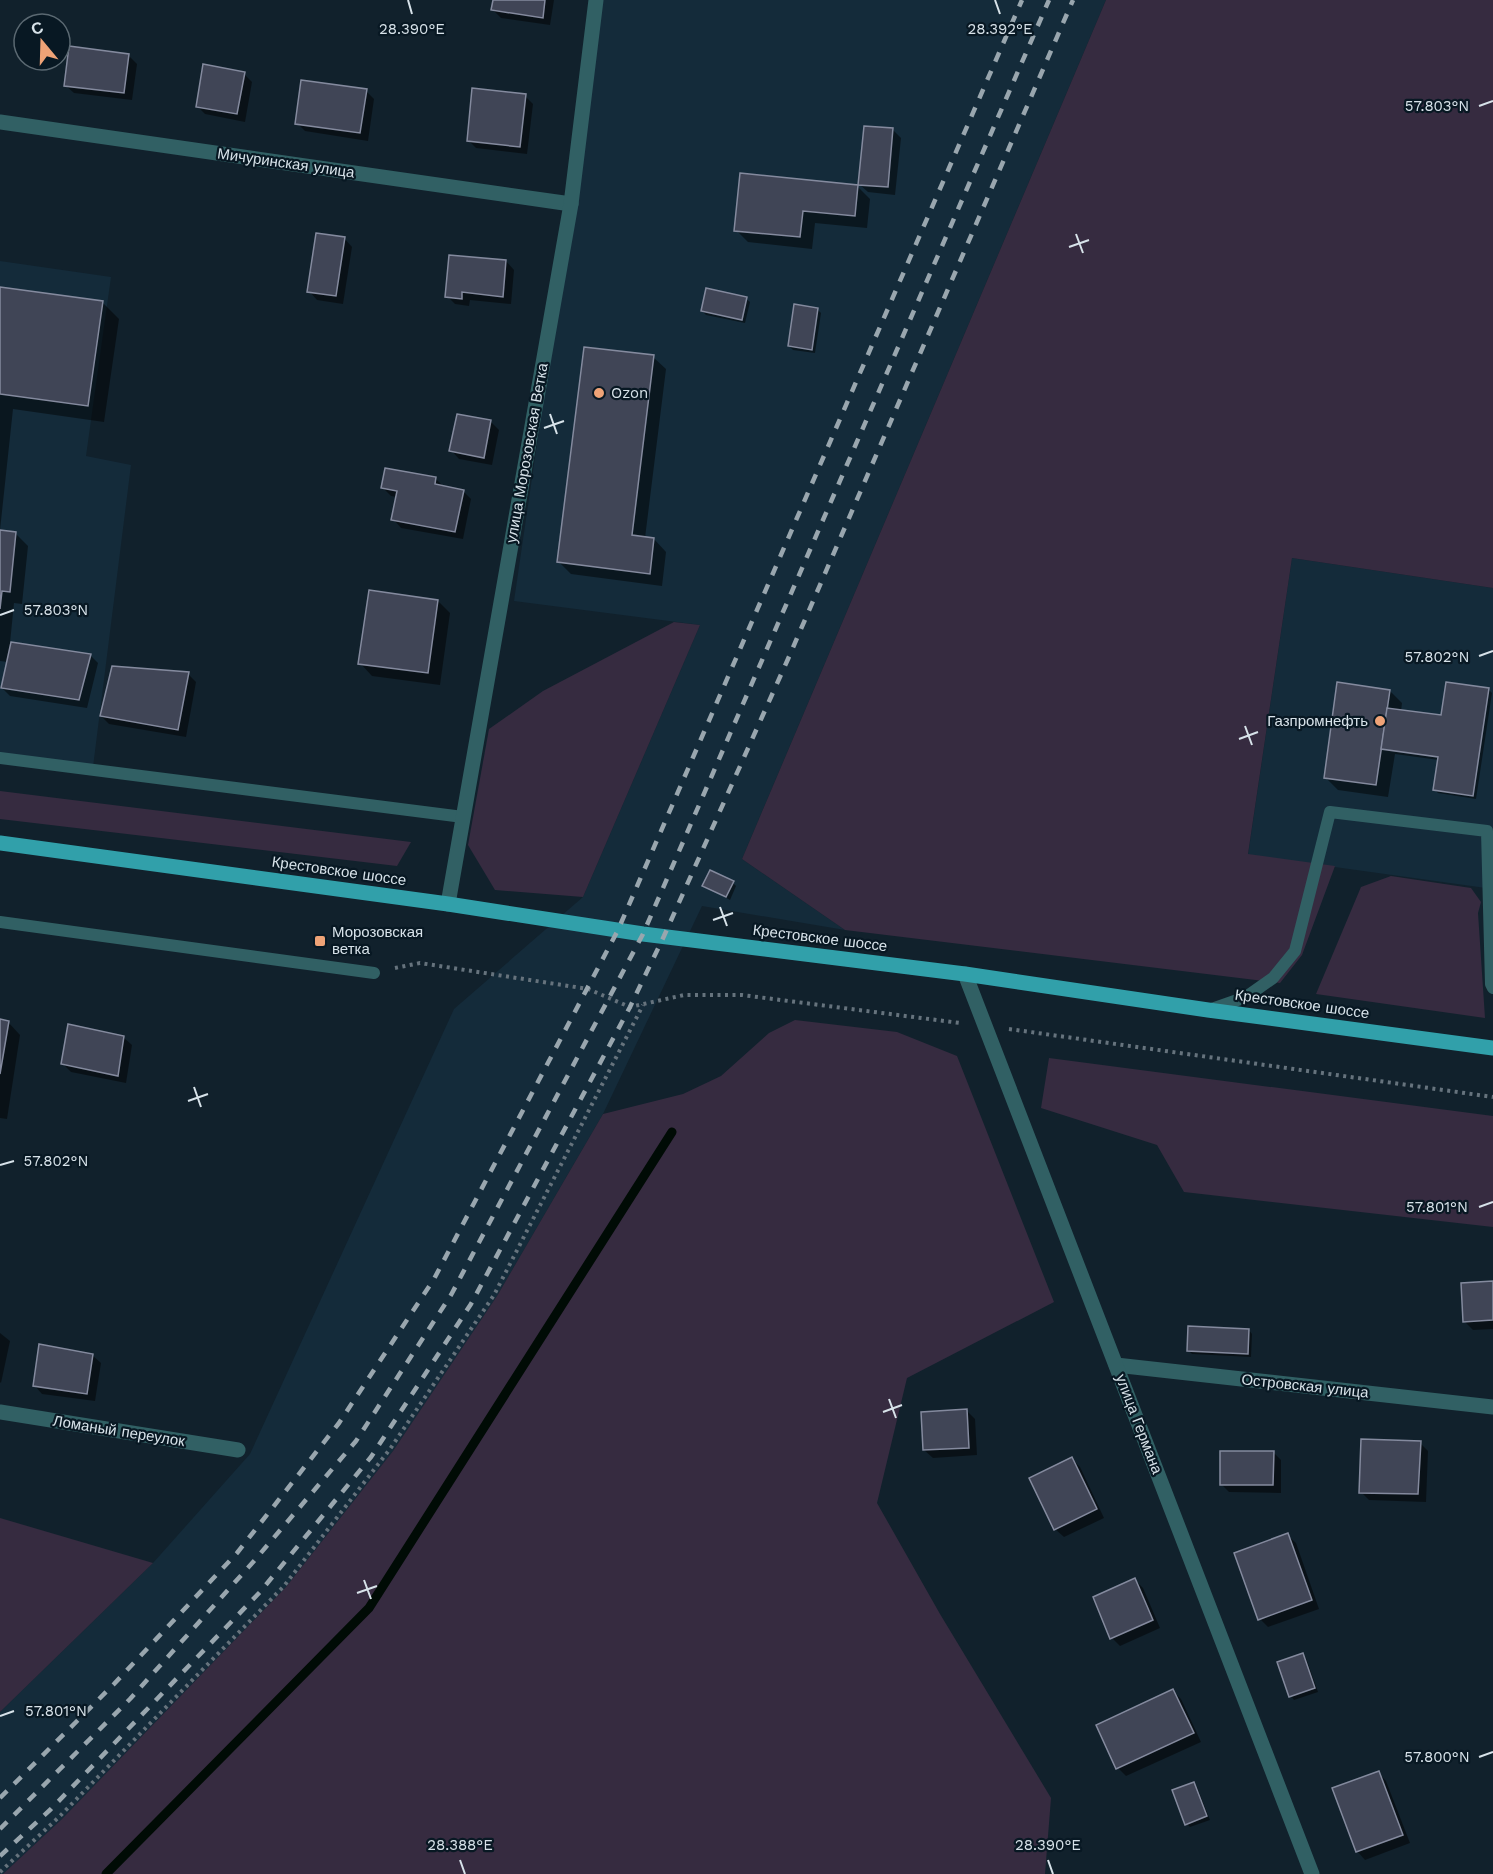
<svg xmlns="http://www.w3.org/2000/svg" width="1493" height="1874" font-family="'Work Sans',sans-serif">
<style>
.built{fill:#142b3a}
.green{fill:#362b40}
.shadow{fill:#0007}
.lines{fill:none;stroke-linecap:round;stroke-linejoin:round}
.stream{stroke:#000b05;stroke-width:9}
.building{fill:#404556;stroke:#848a9e;stroke-width:1.5}
.path{stroke:#66737d;stroke-width:4;stroke-dasharray:3 4.5;stroke-linecap:butt}
.service{stroke:#316064;stroke-width:12}
.minor{stroke:#316064;stroke-width:15}
.tertiary{stroke:#316064;stroke-width:15}
.primary{stroke:#31a0aa;stroke-width:15}
.rail{stroke:#99a6ae;stroke-width:4.5;stroke-dasharray:10 10;stroke-linecap:butt}
.ticks{fill:none;stroke:#d7e2e9;stroke-width:2}
.poi-dot{fill:#efa377;stroke:#081823;stroke-width:2}
.labels{text-anchor:middle;stroke-width:4.5;stroke-linejoin:round;paint-order:stroke}
.street-label{font-size:15px;fill:#d7e2e9;stroke:#081823}
.poi-label{font-size:15px;fill:#d7e2e9;stroke:#081823;text-anchor:start}
.ticks-label{font-size:15px;text-anchor:middle;fill:#d7e2e9;stroke:#081823;stroke-width:4.5;stroke-linejoin:round;paint-order:stroke}
</style>
<rect width="100%" height="100%" fill="#11212c"/>
<!-- built -->
<g class="built">
<polygon points="602,0 1106,0 742,859 845,930 702,906 603,1114 497,1296 393,1451 286,1587 62,1819 3,1874 0,1874 0,1712 153,1563 250,1454 454,1009 583,897 700,625 514,601"/>
<polygon points="0,261 111,277 86,456 131,465 93,767 0,755"/>
<polygon points="1292,558 1493,588 1493,889 1248,855"/>
</g>
<!-- green -->
<g class="green">
<polygon points="1106,0 1493,0 1493,588 1292,558 1248,854 1335,866 1302,955 1280,983 845,930 742,859"/>
<polygon points="674,622 700,625 583,897 495,890 468,845 489,729 543,691"/>
<polygon points="0,791 411,842 397,866 0,819"/>
<polygon points="1391,876 1471,888 1481,902 1478,913 1485,1018 1316,994 1361,887"/>
<polygon points="795,1020 897,1032 957,1056 1054,1302 907,1378 877,1503 940,1614 1051,1798 1045,1874 3,1874 62,1819 286,1587 393,1451 497,1296 603,1114 683,1094 721,1076 769,1033"/>
<polygon points="1049,1058 1493,1116 1493,1227 1184,1192 1157,1145 1041,1108"/>
<polygon points="0,1518 153,1563 0,1712"/>
</g>
<!-- shadow -->
<g class="shadow">
<polygon points="494,0 554,0 550,25 501,18 493,10"/>
<polygon points="129,56 137,64 132,100 74,93 65,85"/>
<polygon points="244,74 252,82 245,122 205,114 197,106"/>
<polygon points="366,91 374,99 368,141 305,131 297,123"/>
<polygon points="525,96 533,104 527,154 476,148 468,140"/>
<polygon points="892,129 901,138 895,195 868,192 859,184"/>
<polygon points="857,186 870,199 867,228 815,223 812,249 748,242 736,230"/>
<polygon points="344,238 352,247 343,304 317,300 309,291"/>
<polygon points="506,261 514,270 511,304 470,300 469,306 455,304 447,296"/>
<polygon points="0,288 102,302 119,319 104,422 13,409 0,530"/>
<polygon points="746,299 750,302 745,323 706,315 702,311"/>
<polygon points="817,309 821,313 815,353 793,350 789,346"/>
<polygon points="653,357 666,369 645,538 654,539 666,552 662,586 571,574 559,562"/>
<polygon points="458,416 491,422 499,430 492,465 459,459 451,450"/>
<polygon points="436,479 444,487 463,491 471,499 463,539 401,528 393,519 397,497 391,496 383,488"/>
<polygon points="0,532 15,533 28,546 22,604 14,603 10,643 90,655 98,663 87,708 10,696 2,688 8,662 0,661"/>
<polygon points="438,601 450,613 440,685 372,676 360,663"/>
<polygon points="188,674 196,682 186,737 109,724 101,716"/>
<polygon points="1488,689 1492,693 1476,799 1438,793 1435,790 1439,760 1395,754 1388,797 1338,790 1325,777 1390,691 1402,703 1401,711 1443,717"/>
<polygon points="733,883 736,886 730,900 704,885"/>
<polygon points="0,1021 8,1022 20,1035 7,1119 0,1118"/>
<polygon points="123,1037 132,1045 126,1083 71,1072 63,1064"/>
<polygon points="1493,1282 1493,1329 1473,1330 1465,1322"/>
<polygon points="1249,1330 1252,1334 1251,1357 1192,1354 1189,1351"/>
<polygon points="0,1333 10,1341 1,1383 0,1382"/>
<polygon points="92,1355 101,1363 95,1401 42,1394 34,1385"/>
<polygon points="966,1410 975,1419 977,1455 933,1458 924,1450"/>
<polygon points="1420,1443 1428,1451 1426,1502 1369,1500 1361,1492"/>
<polygon points="1273,1452 1281,1460 1281,1493 1229,1492 1221,1484"/>
<polygon points="1072,1459 1080,1467 1104,1518 1064,1537 1055,1529"/>
<polygon points="1287,1535 1296,1543 1319,1609 1268,1627 1260,1619"/>
<polygon points="1135,1580 1143,1588 1160,1628 1120,1646 1112,1638"/>
<polygon points="1302,1654 1306,1658 1318,1692 1294,1700 1291,1696"/>
<polygon points="1173,1691 1181,1699 1201,1742 1126,1776 1118,1768 1098,1726"/>
<polygon points="1378,1772 1386,1781 1410,1843 1365,1860 1357,1851"/>
<polygon points="1193,1783 1197,1787 1210,1820 1190,1827 1187,1824"/>
</g>
<g class="lines">
<!-- stream -->
<polyline class="stream" points="106,1874 369,1608 672,1132"/>
</g>
<!-- building -->
<g class="building">
<polygon points="493,0 545,0 543,18 491,10"/>
<polygon points="69,46 129,54 124,93 64,86"/>
<polygon points="203,64 245,72 237,114 196,107"/>
<polygon points="301,80 367,89 360,133 295,124"/>
<polygon points="472,88 526,94 520,147 467,141"/>
<polygon points="864,126 893,128 888,187 858,185"/>
<polygon points="740,173 858,185 855,216 803,211 800,237 734,231"/>
<polygon points="316,233 345,237 336,296 307,292"/>
<polygon points="449,255 506,260 503,297 462,292 462,299 445,297"/>
<polygon points="0,287 103,301 88,406 0,394"/>
<polygon points="706,288 747,297 742,320 701,311"/>
<polygon points="794,304 818,308 812,350 788,346"/>
<polygon points="584,347 654,355 632,535 654,538 650,574 557,562"/>
<polygon points="457,414 491,420 484,458 449,451"/>
<polygon points="385,468 436,477 435,484 464,490 455,532 391,520 397,491 381,488"/>
<polygon points="0,530 16,532 10,592 2,591 0,609"/>
<polygon points="369,590 438,600 428,673 358,664"/>
<polygon points="11,642 91,654 79,700 1,688"/>
<polygon points="112,666 189,672 178,730 100,716"/>
<polygon points="1337,682 1390,690 1376,785 1324,778"/>
<polygon points="1446,682 1489,688 1473,796 1433,790 1438,757 1381,749 1387,708 1441,715"/>
<polygon points="710,870 734,881 726,897 702,886"/>
<polygon points="0,1019 9,1021 0,1074"/>
<polygon points="68,1024 124,1036 118,1076 61,1064"/>
<polygon points="1493,1281 1493,1320 1463,1322 1461,1283"/>
<polygon points="1188,1326 1249,1329 1248,1354 1187,1351"/>
<polygon points="39,1344 93,1354 87,1394 33,1386"/>
<polygon points="967,1409 969,1448 923,1450 921,1412"/>
<polygon points="1361,1439 1421,1441 1418,1494 1359,1493"/>
<polygon points="1220,1451 1274,1451 1273,1485 1220,1485"/>
<polygon points="1072,1457 1097,1509 1054,1530 1029,1478"/>
<polygon points="1288,1533 1312,1600 1258,1620 1234,1553"/>
<polygon points="1135,1578 1153,1620 1110,1639 1093,1597"/>
<polygon points="1303,1653 1315,1688 1289,1697 1277,1662"/>
<polygon points="1173,1689 1194,1733 1116,1769 1096,1725"/>
<polygon points="1379,1771 1403,1835 1356,1852 1332,1788"/>
<polygon points="1194,1782 1207,1816 1185,1825 1172,1790"/>
</g>
<g class="lines">
<!-- path -->
<g class="path">
<polyline points="395,968 420,963 588,989 630,1007 684,995 742,995 960,1023"/>
<polyline points="1009,1029 1493,1097"/>
<polyline points="0,1872 59,1817 284,1586 390,1449 494,1295 643,1005"/>
</g>
<!-- service -->
<g class="service">
<polyline points="0,758 463,817"/>
<polyline points="0,922 374,973"/>
<polyline points="1209,1010 1246,997 1273,978 1295,951 1330,812 1487,831 1491,984 1493,988"/>
</g>
<!-- minor -->
<g class="minor">
<polyline points="0,122 571,204"/>
<polyline points="448,904 571,204 596,0"/>
<polyline points="1116,1365 1493,1407"/>
<polyline points="0,1412 238,1450"/>
</g>
<!-- tertiary -->
<polyline class="tertiary" points="965,974 1312,1874"/>
<!-- primary -->
<polyline class="primary" points="0,843 448,904 643,934 965,974 1208,1010 1493,1048"/>
<!-- rail -->
<g class="rail">
<polyline points="0,1798 114,1684 237,1553 339,1423 434,1279 618,930 1022,0"/>
<polyline points="0,1829 130,1699 254,1561 356,1441 451,1295 643,934 1049,0"/>
<polyline points="0,1856 51,1809 260,1592 371,1457 471,1304 630,1007 664,936 788,659 1073,0"/>
</g>
</g>
<!-- ticks -->
<path class="ticks" d="M408 0 412 14M995 0 1000 14M1479 106 1493 101M1076 234 1083 253M1069 247 1089 240M550 414 557 434M544 428 564 421M0 615 14 610M1479 656 1493 651M1245 726 1252 745M1239 739 1258 732M720 907 727 926M713 920 733 913M194 1087 201 1107M188 1101 208 1094M0 1165 14 1161M1479 1207 1493 1202M889 1399 896 1418M883 1412 902 1405M364 1580 371 1599M357 1593 377 1586M0 1716 14 1711M1479 1757 1493 1752M460 1860 465 1874M1048 1860 1053 1874"/>
<!-- markers -->
<g class="poi-dot">
<circle cx="599" cy="393" r="6"/>
<circle cx="1380" cy="721" r="6"/>
<rect x="314" y="935" width="12" height="12" rx="3"/>
</g>
<g class="labels">
<!-- street labels -->
<g class="street-label">
<text transform="translate(286 163) rotate(8)" y="5">Мичуринская улица</text>
<text transform="translate(527 453) rotate(-80)" y="5">улица Морозовская Ветка</text>
<text transform="translate(339 871) rotate(8)" y="5">Крестовское шоссе</text>
<text transform="translate(820 938) rotate(7)" y="5">Крестовское шоссе</text>
<text transform="translate(1302 1004) rotate(8)" y="5">Крестовское шоссе</text>
<text transform="translate(1305 1386) rotate(6)" y="5">Островская улица</text>
<text transform="translate(1139 1424) rotate(69)" y="5">улица Германа</text>
<text transform="translate(119 1431) rotate(9)" y="5">Ломаный переулок</text>
</g>
<!-- poi labels -->
<g class="poi-label">
<text x="611" y="398">Ozon</text>
<text x="1368" y="726" text-anchor="end">Газпромнефть</text>
<text x="332" y="937">Морозовская<tspan x="332" dy="17">ветка</tspan></text>
</g>
</g>
<g class="ticks-label">
<text x="1000" y="34">28.392°E</text>
<text x="412" y="34">28.390°E</text>
<text x="1437" y="111">57.803°N</text>
<text x="56" y="615">57.803°N</text>
<text x="1437" y="662">57.802°N</text>
<text x="56" y="1166">57.802°N</text>
<text x="1437" y="1212">57.801°N</text>
<text x="56" y="1716">57.801°N</text>
<text x="1437" y="1762">57.800°N</text>
<text x="460" y="1850">28.388°E</text>
<text x="1048" y="1850">28.390°E</text>
</g>
<!-- north arrow -->
<g transform="translate(42 42) rotate(341)"><circle r="28" fill="#081823" stroke="#5b6972" stroke-width="1.5"/>
<path d="M0-4.5L10 22L0 15L-10 22Z" fill="#efa377"/>
<text y="-9" font-size="16" font-weight="bold" text-anchor="middle" fill="#d7e2e9">С</text>
</g>
</svg>
